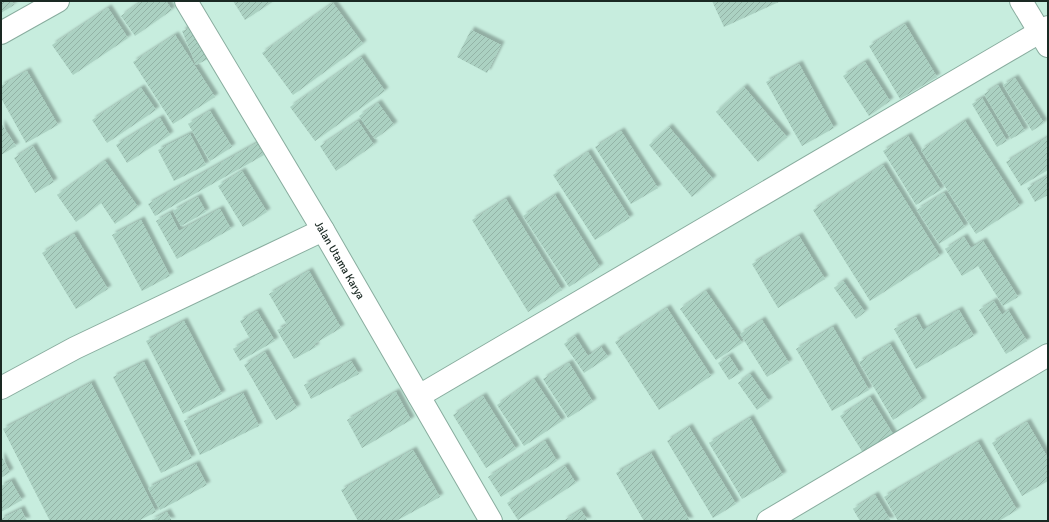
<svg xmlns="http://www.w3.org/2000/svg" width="1049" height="522" font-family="Signika,sans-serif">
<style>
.building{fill:url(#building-hatch);filter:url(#shadow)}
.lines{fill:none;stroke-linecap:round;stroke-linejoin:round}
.minor-casing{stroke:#89ad9f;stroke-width:24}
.minor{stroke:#fff;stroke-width:22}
.labels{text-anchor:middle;stroke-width:3;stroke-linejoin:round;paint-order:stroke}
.street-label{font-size:11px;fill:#1a2923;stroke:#fff}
</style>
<defs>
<pattern id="building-hatch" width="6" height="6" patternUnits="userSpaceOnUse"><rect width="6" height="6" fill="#abd1c2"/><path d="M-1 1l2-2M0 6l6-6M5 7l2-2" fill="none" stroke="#93b3a6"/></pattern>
<filter id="shadow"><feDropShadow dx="3.5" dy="-3.5" stdDeviation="1" flood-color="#0004"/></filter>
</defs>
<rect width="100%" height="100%" fill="#c7edde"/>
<!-- building -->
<g class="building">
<polygon points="1,1 12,1 14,5 1,13"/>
<polygon points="142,1 166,1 172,10 135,36 121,16"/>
<polygon points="233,1 274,1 245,20"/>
<polygon points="712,1 781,1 724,27"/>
<polygon points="333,3 363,44 293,95 262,53"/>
<polygon points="108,8 128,38 73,75 52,45"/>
<polygon points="905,24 937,77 900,99 869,46"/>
<polygon points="197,25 210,58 196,65 182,31"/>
<polygon points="471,30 501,45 487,73 457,57"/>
<polygon points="175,35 215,97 173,124 133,62"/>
<polygon points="361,57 385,91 315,141 290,107"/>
<polygon points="865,62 890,101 869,116 843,76"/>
<polygon points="799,64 834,128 802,146 766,82"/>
<polygon points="27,71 58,125 26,143 1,98 1,86"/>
<polygon points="1015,78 1044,123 1032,131 1003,85"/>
<polygon points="998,85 1025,131 1011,139 984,94"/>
<polygon points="744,87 787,137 758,162 716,112"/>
<polygon points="141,88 156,110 107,143 92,120"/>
<polygon points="982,98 1007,141 997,147 972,104"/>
<polygon points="378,103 394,125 375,139 359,116"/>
<polygon points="210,111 232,147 210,161 188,124"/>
<polygon points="160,118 170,135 127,163 116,145"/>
<polygon points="358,121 374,145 336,171 320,146"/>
<polygon points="965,121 1020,206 976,234 921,150"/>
<polygon points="1,123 16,146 1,155"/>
<polygon points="669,127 713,179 692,197 649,145"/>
<polygon points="621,131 658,188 631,204 595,147"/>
<polygon points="190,134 206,165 174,181 158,150"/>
<polygon points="908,136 941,190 916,205 883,151"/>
<polygon points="1048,137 1048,170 1021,186 1006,162"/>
<polygon points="257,143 264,155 155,216 148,204"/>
<polygon points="33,146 54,182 35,193 14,158"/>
<polygon points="588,152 630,218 595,240 553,175"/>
<polygon points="105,161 138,207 115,224 101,203 76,222 57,195"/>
<polygon points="883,165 940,256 870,301 813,210"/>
<polygon points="242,171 267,212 243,227 218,186"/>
<polygon points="1048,176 1048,195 1035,202 1027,188"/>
<polygon points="944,193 965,227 939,244 917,210"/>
<polygon points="555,195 600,267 569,287 523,216"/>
<polygon points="198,197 206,212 181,226 173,211"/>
<polygon points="506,199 562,290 528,312 472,220"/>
<polygon points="220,209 231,229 177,259 156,221 170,213 179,231"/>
<polygon points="141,220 170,276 142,291 112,235"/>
<polygon points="74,234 108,289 76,309 42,253"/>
<polygon points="799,236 825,279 778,308 752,264"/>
<polygon points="964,237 971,248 983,241 1018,297 1003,306 978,266 962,276 945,249"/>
<polygon points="309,271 341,328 314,344 316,347 294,359 277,330 287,325 269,294"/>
<polygon points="843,281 865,312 856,319 834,288"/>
<polygon points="706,291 742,343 716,360 680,309"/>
<polygon points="994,301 1002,315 1008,310 1027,341 1006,354 979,310"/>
<polygon points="667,308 711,376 659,410 615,342"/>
<polygon points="959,310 974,336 916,369 894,329 916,317 923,330"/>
<polygon points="257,311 275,341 240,361 233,349 250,339 240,321"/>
<polygon points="762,320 789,363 767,377 740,334"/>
<polygon points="184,321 222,394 183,414 146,341"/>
<polygon points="833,327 869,390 832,411 796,349"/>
<polygon points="575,336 588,356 601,347 608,357 584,373 564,344"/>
<polygon points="890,344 923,401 893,420 859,362"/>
<polygon points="265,352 297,408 276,420 244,365"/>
<polygon points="729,356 740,373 729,380 718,363"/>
<polygon points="351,361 359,374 311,399 304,385"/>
<polygon points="144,362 192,458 161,473 113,377"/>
<polygon points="569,363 593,402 568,418 543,379"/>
<polygon points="750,374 769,401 757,410 738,383"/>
<polygon points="534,379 562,421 524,446 497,405"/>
<polygon points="91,383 156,512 138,521 50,521 3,429"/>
<polygon points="396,392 411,420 362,448 347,420"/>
<polygon points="243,393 259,426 200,455 184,421"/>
<polygon points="483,396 516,449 486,468 453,415"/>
<polygon points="870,397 898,442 868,461 840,416"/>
<polygon points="750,418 783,475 742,499 709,443"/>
<polygon points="1027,422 1048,458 1048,481 1022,496 992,443"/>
<polygon points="689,427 736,504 713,518 667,441"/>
<polygon points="545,441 557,461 501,497 488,477"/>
<polygon points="978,442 1017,510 999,521 898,521 884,497"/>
<polygon points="413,450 440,497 396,521 358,521 341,490"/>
<polygon points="651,453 690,521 644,521 616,473"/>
<polygon points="1,455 10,472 1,478"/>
<polygon points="196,464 207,485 160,510 148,488"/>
<polygon points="565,466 576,483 518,520 507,503"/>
<polygon points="11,481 22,500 1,512 1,486"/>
<polygon points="875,495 891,521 860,521 853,509"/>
<polygon points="21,509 27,521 1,521 1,519"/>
<polygon points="581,510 588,521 563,521"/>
<polygon points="167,512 172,521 150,521"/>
</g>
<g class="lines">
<defs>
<g id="minor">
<polyline points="186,1 323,230 491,521"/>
<polyline points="1021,1 1048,46"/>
<polyline points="1,33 58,1"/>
<polyline points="1,388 75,348 323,230"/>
<polyline points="419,396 1048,27"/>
<polyline points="768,521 1048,355"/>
</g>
</defs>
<!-- minor casing -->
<use href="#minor" class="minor-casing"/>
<!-- minor -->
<use href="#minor" class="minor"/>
</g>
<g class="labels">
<!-- street labels -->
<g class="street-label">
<text transform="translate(340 260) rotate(60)" y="4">Jalan Utama Karya</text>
</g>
</g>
<!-- border -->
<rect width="1049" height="522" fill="none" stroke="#1a2923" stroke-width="4"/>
</svg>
